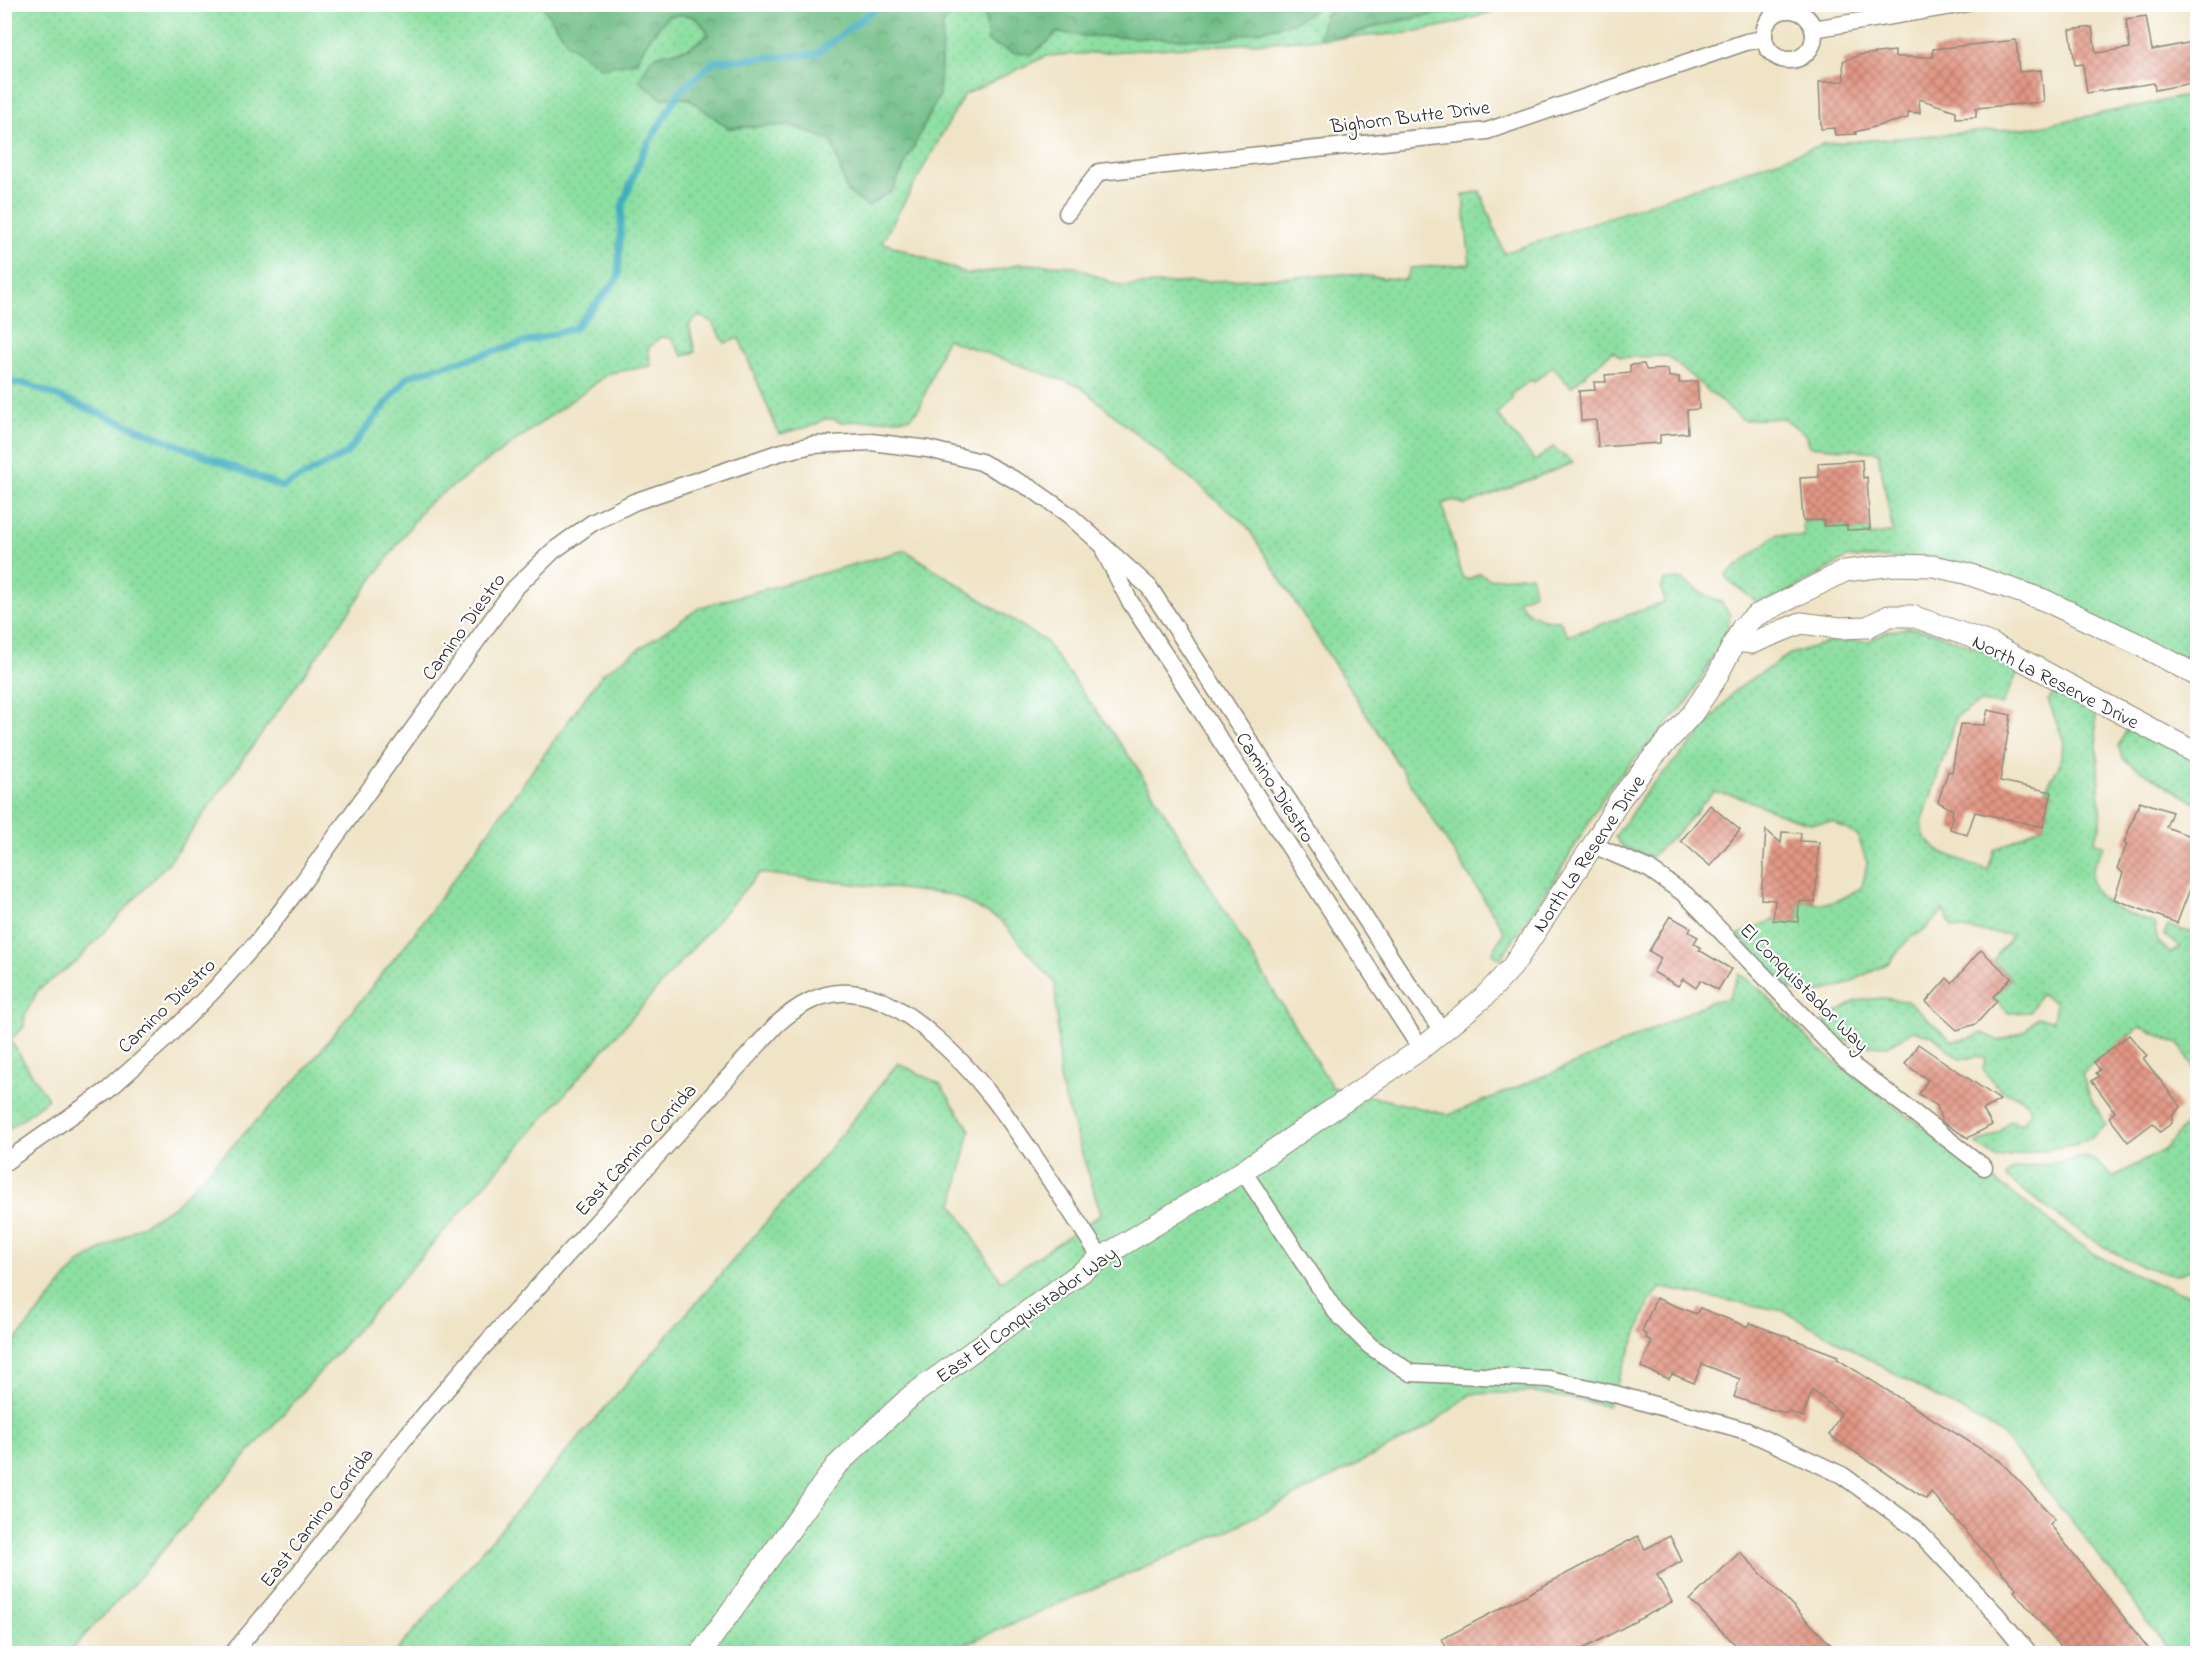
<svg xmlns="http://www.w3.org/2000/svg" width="2202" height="1658" font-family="'Indie Flower',sans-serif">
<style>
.grass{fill:url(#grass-dots);stroke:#5c8566;stroke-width:1.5}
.forest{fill:url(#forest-crowns);stroke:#4e7459;stroke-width:1.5}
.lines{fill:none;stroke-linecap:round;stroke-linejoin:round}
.stream{stroke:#41adc0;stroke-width:7}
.building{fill:url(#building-cross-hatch)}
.minor-casing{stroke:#8e8879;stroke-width:19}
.tertiary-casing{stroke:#8e8879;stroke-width:23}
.minor{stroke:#fff;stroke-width:16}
.tertiary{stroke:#fff;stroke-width:21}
.labels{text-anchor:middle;stroke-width:4.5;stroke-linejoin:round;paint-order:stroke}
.street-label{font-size:20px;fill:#2b2b2b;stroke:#fff}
</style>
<defs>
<pattern id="grass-dots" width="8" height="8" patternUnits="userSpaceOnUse" patternTransform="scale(1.5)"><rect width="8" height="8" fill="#8cdfa1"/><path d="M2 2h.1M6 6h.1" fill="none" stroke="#79c08b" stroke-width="1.8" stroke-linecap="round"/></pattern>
<pattern id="forest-crowns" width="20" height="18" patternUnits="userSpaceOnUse" patternTransform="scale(1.5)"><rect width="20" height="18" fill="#71be87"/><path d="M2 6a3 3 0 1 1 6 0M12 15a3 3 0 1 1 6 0" fill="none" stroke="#5d9b6f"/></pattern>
<pattern id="building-cross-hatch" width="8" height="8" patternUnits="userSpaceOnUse" patternTransform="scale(1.5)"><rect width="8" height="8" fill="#e29684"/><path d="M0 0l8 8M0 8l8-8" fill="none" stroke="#b77b6c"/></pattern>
</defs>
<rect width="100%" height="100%" fill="#fff"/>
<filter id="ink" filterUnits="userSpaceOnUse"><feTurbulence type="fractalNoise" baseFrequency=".0167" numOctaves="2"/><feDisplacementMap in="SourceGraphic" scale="12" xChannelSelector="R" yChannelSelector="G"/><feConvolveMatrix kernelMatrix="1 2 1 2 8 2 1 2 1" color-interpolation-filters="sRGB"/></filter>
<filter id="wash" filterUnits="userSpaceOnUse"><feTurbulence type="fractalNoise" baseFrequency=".008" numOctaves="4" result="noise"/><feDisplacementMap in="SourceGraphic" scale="24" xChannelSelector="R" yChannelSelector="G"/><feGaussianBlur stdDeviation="1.35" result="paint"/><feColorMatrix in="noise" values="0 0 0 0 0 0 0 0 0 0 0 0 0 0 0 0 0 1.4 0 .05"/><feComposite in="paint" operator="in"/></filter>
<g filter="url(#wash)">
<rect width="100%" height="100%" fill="#f0e4c7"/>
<!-- grass -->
<g class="grass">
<path d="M446 4 467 17 478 5H542L568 44 636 62 650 37 668 16C691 14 696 14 709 34L689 48 652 57 661 98H688L728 128 790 125 832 141 847 191H892L939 95 943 24 959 5 984 6 1058 33 1087 36 1220 40 1317 9 1321 5H1350L1325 14 1319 39 1046 56 964 95 882 242 968 274 999 270 1019 264 1073 266 1120 286 1347 274 1405 280 1410 268 1470 264 1463 195 1480 191 1504 253 1824 144 2035 127 2197 94V667L1926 558H1847L1778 598 1757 602 1728 580 1726 575 1777 534 1804 537 1803 521 1824 520 1825 526 1847 525V530L1870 529V536L1893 532 1878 452 1809 446 1807 436 1784 418 1743 420 1667 356 1621 357 1613 351 1571 387 1552 367 1534 382 1531 380 1512 394V399L1497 414 1535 461 1553 447 1573 463 1465 505 1453 500 1442 504 1462 577 1468 580 1480 573 1489 579 1531 575 1534 588 1533 594 1518 600C1526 616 1544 621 1560 621L1568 636 1665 602C1663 594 1659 587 1665 580L1679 579 1687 583 1703 594 1721 602 1730 615 1728 629 1689 700 1610 786 1557 876 1500 959 1492 954 1504 931 1246 525 1079 386 946 339 920 407 910 418 840 422 833 419H824L815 425 779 434 739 338 725 343 712 322 699 316 689 325 695 352 683 356 671 338 660 337 648 349 651 366 610 373 425 506 170 861 77 961 38 990 25 1015 24 1027 10 1040 48 1099 5 1132V5Z"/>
<polygon points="1484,5 1513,5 1457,23 1407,33 1341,38 1379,25"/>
<path d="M905 550 1045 641 1135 764 1332 1087 1449 1115 1617 1046 1712 1001 1728 999 1739 974 1761 990 1818 1049 2094 1254C2128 1272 2161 1287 2197 1297V1653H2170L2109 1569 2001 1433 1784 1311 1661 1288 1650 1301 1608 1406 1535 1392 1471 1394 1425 1429 1223 1533 958 1647 953 1653H395L563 1456 834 1144 898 1063 940 1084 970 1130 953 1205 1001 1281 1101 1214 1060 1083 1055 983 1000 920 953 895 759 873 136 1581 68 1653 5 1654V1353L79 1263 173 1207 301 1075 414 934 603 673 701 607Z"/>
<path d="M1909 628 1931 631 2021 666 2002 705 1980 702 1957 716 1922 823 1924 837 1940 852 1988 870 1994 850 2043 826 2052 792 2045 790 2059 766 2064 742 2048 700 2056 691H2067L2095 708 2101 824 2094 841 2104 846C2100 854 2093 864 2092 872 2086 903 2132 915 2154 923L2158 941 2170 953 2180 947 2164 934 2168 926 2193 933 2197 918V1073L2179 1044 2140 1027 2094 1062 2082 1075 2090 1096 2106 1125 2091 1138 2073 1145 1996 1158 1976 1144 2000 1132 2010 1120 2022 1124 2031 1112C2021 1090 2013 1098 2000 1089 1994 1084 1988 1075 1983 1069L1986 1058 1976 1056 1961 1060 1931 1035 1913 1031 1887 1046H1865L1840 1039 1823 1021 1856 1001 1882 998 1907 1001 1952 1041 1969 1039 1983 1033 1999 1041 2025 1031 2037 1017 2053 1020 2056 1002 2040 994 2030 1012 2008 1013 1993 997 2011 978 1993 961 2012 935 1953 928 1943 911 1924 931 1909 938 1889 963 1842 986 1812 994 1790 989 1737 935 1773 920 1798 922 1799 901C1832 906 1834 904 1862 887L1867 863 1858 836 1833 822 1810 823 1788 817 1738 796 1713 792 1676 834 1651 857 1622 846 1615 837 1648 789 1697 738 1735 690 1790 654 1829 642 1868 641 1889 631Z"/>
<polygon points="2129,726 2197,761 2197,804 2124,760 2118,746"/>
<path d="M2197 1111V1267C2191 1269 2182 1274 2176 1274 2123 1271 2048 1208 2006 1177L2011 1170 2085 1157 2095 1161 2113 1177 2164 1150Z"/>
</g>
<!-- forest -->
<g class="forest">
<polygon points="1350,4 1484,4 1484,5 1379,25 1341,38 1319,39 1325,14"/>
<path d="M542 5H959L943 25 939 95 892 191 867 206 847 191 832 141 790 125 728 128 688 98H661L639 81 652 57 689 48 709 35C698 14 690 13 668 16L650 37 636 62 602 68 568 44Z"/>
<polygon points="1129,5 1131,7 1152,4 1321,5 1317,9 1292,23 1220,40 1087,36 1058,33 1033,54 1014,53 988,42 984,6 981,5"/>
</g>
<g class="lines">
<!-- stream -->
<polyline class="stream" points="4,382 27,384 282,487 346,454 408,376 575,328 618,278 622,206 643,152 680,91 715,61 816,54 881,4"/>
</g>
<g id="blocks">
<!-- building -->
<g class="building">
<polygon points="2146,16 2152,50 2198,41 2198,82 2155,90 2154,83 2087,93 2083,64 2075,65 2070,30 2092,27 2096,53 2130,48 2126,19"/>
<polygon points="2016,40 2019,72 2041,70 2044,102 1976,108 1976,117 1956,118 1956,111 1919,99 1920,113 1908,112 1908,118 1855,132 1856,134 1835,135 1834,128 1821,129 1819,82 1844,81 1843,61 1859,55 1895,51 1895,57 1933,57 1933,49"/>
<polygon points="1644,364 1646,370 1668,369 1669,377 1679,377 1679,383 1697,381 1699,409 1687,410 1688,433 1660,435 1660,443 1598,447 1596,420 1581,421 1579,391 1595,390 1594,382 1606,382 1605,375 1630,373 1630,365"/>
<polygon points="1862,460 1863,478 1867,477 1870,529 1847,530 1847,525 1824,526 1824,520 1803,521 1800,478 1819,477 1818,463"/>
<polygon points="1988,710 2011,715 2000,781 2052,792 2043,827 1975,812 1967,835 1950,829 1953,810 1938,802 1948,771 1952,772 1960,724 1984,725"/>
<polygon points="2140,801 2172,812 2166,827 2198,839 2198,868 2177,923 2114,899 2123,873 2117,868 2127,844 2124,843"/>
<polygon points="1710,805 1740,830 1710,866 1681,841"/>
<polygon points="1766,830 1781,843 1782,832 1801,833 1800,841 1819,842 1815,902 1799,901 1798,922 1773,920 1775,900 1761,899"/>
<polygon points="1670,916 1691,928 1689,932 1698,937 1694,943 1701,948 1699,950 1731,969 1718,990 1701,980 1696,988 1683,979 1678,986 1653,972 1661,958 1649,951"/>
<polygon points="1981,950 2011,978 1993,997 1997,1001 1976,1024 1957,1030 1926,1002 1947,978 1952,983"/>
<polygon points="2129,1035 2147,1056 2143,1058 2181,1107 2173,1114 2172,1123 2160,1132 2153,1123 2128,1142 2109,1117 2115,1112 2092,1081 2099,1076 2096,1073 2100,1070 2094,1062"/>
<polygon points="1918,1044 2000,1100 1983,1110 1992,1125 1968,1138 1942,1122 1937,1106 1919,1094 1928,1080 1905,1064"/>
<polygon points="1656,1298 1696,1314 1700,1308 1748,1327 1750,1323 1838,1356 1837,1359 2000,1461 2055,1519 2050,1524 2152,1653 2065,1653 2014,1591 2017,1589 1931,1492 1926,1499 1829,1435 1841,1413 1812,1390 1803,1417 1790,1412 1789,1414 1770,1409 1734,1397 1740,1379 1702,1364 1694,1383 1672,1374 1669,1379 1641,1367 1652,1341 1646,1338 1647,1335 1642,1332"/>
<polygon points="1638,1536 1645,1549 1670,1536 1682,1561 1657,1575 1672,1602 1575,1653 1449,1653 1442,1639"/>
<polygon points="1740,1552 1839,1653 1744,1653 1690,1600"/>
</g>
</g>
</g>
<g filter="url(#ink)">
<use href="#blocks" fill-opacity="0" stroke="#8e8879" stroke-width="1.5"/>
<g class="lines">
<defs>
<g id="minor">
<circle cx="1789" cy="35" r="25"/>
<polyline points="1813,29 1964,4"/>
<polyline points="1067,213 1099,172 1487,131 1746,42 1764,39"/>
<polyline points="1105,553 1129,600 1421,1049"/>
<polyline points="1593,845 1649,869 1686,895 1844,1059 1984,1167"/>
<polyline points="4,1163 108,1090 162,1042 214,990 259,940 300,886 514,589 553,551 592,523 634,502 778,453 812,445 871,442 928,449 981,462 1032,489 1069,515 1149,587 1406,981 1443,1031"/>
<polyline points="1243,1171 1336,1312 1370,1346 1411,1373 1549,1379 1615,1394 1747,1431 1842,1475 1916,1529 1997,1615 2029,1654"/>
<path d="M232 1654 289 1586 408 1434 474 1357 776 1025C797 1006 821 991 850 993 881 995 907 1013 930 1033 981 1075 1012 1123 1048 1177 1066 1204 1084 1231 1101 1258"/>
</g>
<g id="tertiary">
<polyline points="1737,641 1752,643 1801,623 1840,628 1867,627 1889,616 1912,616 1992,644 2198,754"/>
<polyline points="700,1654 836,1466 911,1396 1101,1258 1243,1171 1421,1049 1484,997 1512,967 1593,845 1620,799 1654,756 1692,714 1715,680 1742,628 1755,616 1845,571 1894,565 1933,566 1965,573 2044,600 2144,647 2198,676"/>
</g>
</defs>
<!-- minor casing -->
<use href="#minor" class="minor-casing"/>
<!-- tertiary casing -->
<use href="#tertiary" class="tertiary-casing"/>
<!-- minor -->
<use href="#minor" class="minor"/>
<!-- tertiary -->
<use href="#tertiary" class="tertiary"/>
</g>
</g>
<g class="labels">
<!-- street labels -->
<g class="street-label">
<text transform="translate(1410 116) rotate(-7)" y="7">Bighorn Butte Drive</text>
<text transform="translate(463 626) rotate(-54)" y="7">Camino Diestro</text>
<text transform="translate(2056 681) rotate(27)" y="7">North La Reserve Drive</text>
<text transform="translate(1276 787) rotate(57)" y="7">Camino Diestro</text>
<text transform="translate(1588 853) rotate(-56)" y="7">North La Reserve Drive</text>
<text transform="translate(1805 987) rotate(45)" y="7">El Conquistador Way</text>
<text transform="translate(166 1005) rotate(-44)" y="7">Camino Diestro</text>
<text transform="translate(635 1149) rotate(-48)" y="7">East Camino Corrida</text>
<text transform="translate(1026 1314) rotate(-36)" y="7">East El Conquistador Way</text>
<text transform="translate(316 1517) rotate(-52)" y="7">East Camino Corrida</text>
</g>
</g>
<!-- margin -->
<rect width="2202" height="1658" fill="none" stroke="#fff" stroke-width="24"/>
</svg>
